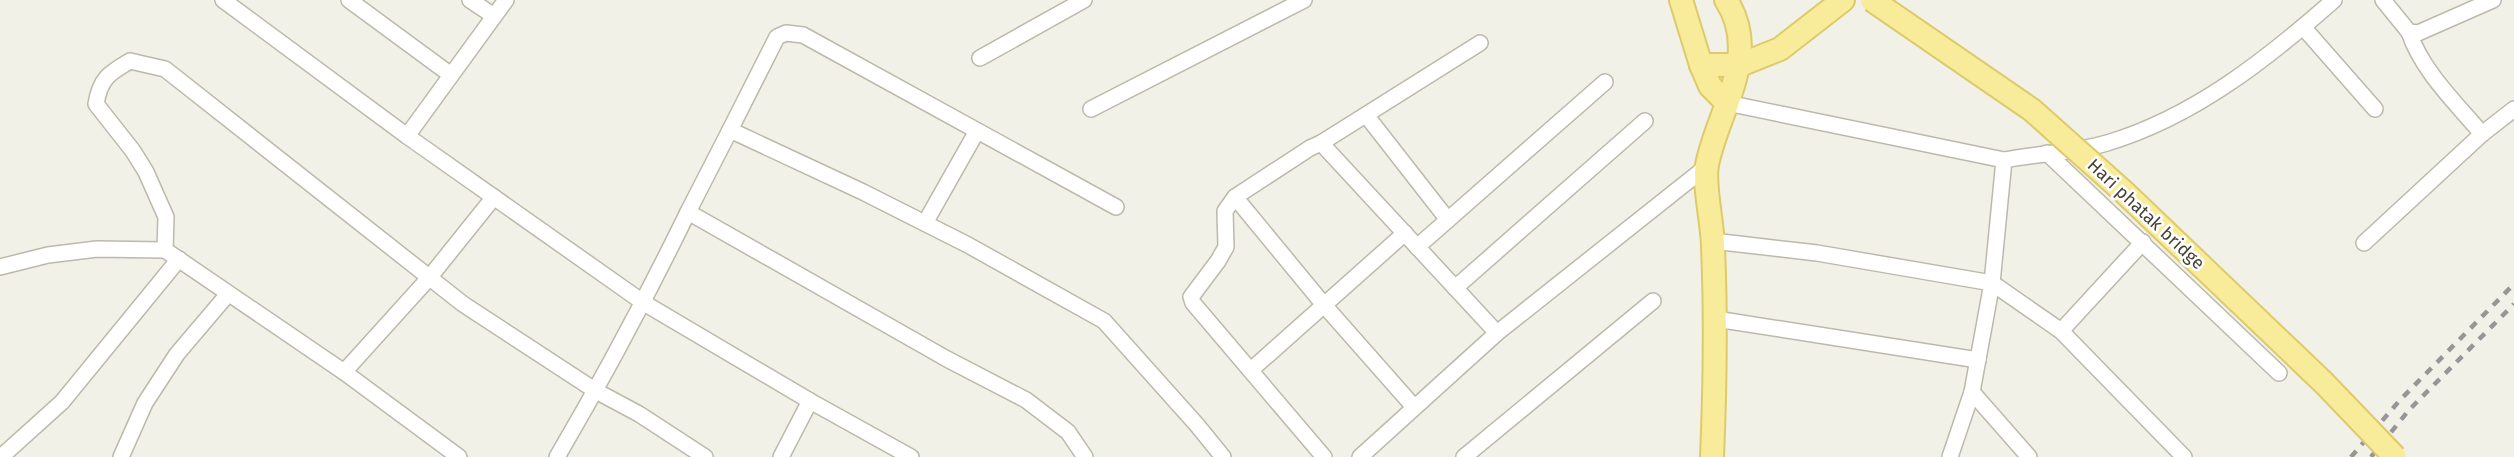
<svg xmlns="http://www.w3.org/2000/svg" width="2514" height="457" font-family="'Fira Sans',sans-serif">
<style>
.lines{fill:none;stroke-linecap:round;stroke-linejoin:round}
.street-casing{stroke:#bdb9aa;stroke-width:18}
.primary-casing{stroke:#ddcb6b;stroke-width:26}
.street{stroke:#fff;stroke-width:15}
.primary{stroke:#f8eb9a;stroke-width:22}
.rail{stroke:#969696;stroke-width:4.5;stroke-dasharray:8 8;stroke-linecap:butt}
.primary-bridge-casing{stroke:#ddcb6b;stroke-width:26;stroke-linecap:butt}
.primary-bridge{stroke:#f8eb9a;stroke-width:22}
.labels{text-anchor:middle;stroke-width:5;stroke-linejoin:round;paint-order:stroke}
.street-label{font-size:18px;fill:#454136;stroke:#fff}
</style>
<rect width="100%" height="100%" fill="#f2f1e7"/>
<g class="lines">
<defs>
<g id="street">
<polyline points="223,0 407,136 644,303 810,401 911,457"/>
<polyline points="349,0 451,75"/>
<polyline points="470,0 494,16"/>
<polyline points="2383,0 2409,32 2418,33 2493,0"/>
<polyline points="2303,27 2375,109"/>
<path d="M2409 32C2422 71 2456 103 2482 134"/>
<polyline points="980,58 1084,0"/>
<polyline points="1727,103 2004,160 1992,283 1972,392 1950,457"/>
<polyline points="1091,109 1304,0"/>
<polyline points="1366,115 1448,220"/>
<polyline points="730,130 777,37 786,33 803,35 1116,207"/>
<polyline points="407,136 506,0"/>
<polyline points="1321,143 1480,43"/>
<polyline points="2047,153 2279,373"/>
<path d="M2004 160C2036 154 2077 152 2107 143 2194 117 2267 59 2334 0"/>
<polyline points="1235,197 1324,305 1414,407"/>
<polyline points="925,223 977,131"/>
<polyline points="1713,241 1817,253 1992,283 2061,331 2184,457"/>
<polyline points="2364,243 2482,134 2514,109"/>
<polyline points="1417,247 1605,82"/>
<path d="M165 250 166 217 146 172 133 151 96 104C100 79 109 73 130 61L165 69 463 304 596 391 639 414 705 457"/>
<polyline points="0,267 48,255 97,249 165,250 344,372 459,457"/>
<polyline points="1455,288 1645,121"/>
<polyline points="1716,319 1978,360"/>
<polyline points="2061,331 2143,242"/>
<polyline points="1251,370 1405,233"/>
<polyline points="344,372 429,278 494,197"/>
<polyline points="1972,392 2029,457"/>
<polyline points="1,457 62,402 179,259"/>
<polyline points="121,457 145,403 177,354 228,294"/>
<path d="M557 457C604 377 647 296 688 212"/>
<polyline points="781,457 810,401"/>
<polyline points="1085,457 1068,432 1026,400 947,359 688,212 730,130 863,192 968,245 1104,321 1197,425 1223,457"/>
<polyline points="1324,457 1193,303 1191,297 1218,261 1226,247 1225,211 1235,197 1310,148 1321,143 1497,333"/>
<polyline points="1360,457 1497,333 1706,167"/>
<polyline points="1464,457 1653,301"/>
</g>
<g id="primary">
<polyline points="1681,0 1701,65 1710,86 1727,103"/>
<polyline points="1701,65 1740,65 1780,49 1843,0"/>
<path d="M1712 457C1715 387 1716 317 1713 247 1713 226 1703 183 1707 165 1718 109 1762 55 1726 0"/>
</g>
</defs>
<!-- street casing -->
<use href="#street" class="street-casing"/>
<!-- primary casing -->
<use href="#primary" class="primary-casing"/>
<!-- street -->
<use href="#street" class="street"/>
<!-- primary -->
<use href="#primary" class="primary"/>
<!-- rail -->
<g class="rail">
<polyline points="2351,457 2400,400 2514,284"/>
<polyline points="2371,457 2409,410 2514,304"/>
</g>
<defs>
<polyline id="primary-bridge" points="1872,0 2032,110 2125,193 2324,383 2395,457"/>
</defs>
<!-- primary-bridge casing -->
<use href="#primary-bridge" class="primary-bridge-casing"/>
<!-- primary-bridge -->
<use href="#primary-bridge" class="primary-bridge"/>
</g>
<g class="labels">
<!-- street labels -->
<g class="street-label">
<text transform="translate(2146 214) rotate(43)" y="6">Hari phatak bridge</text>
</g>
</g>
</svg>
